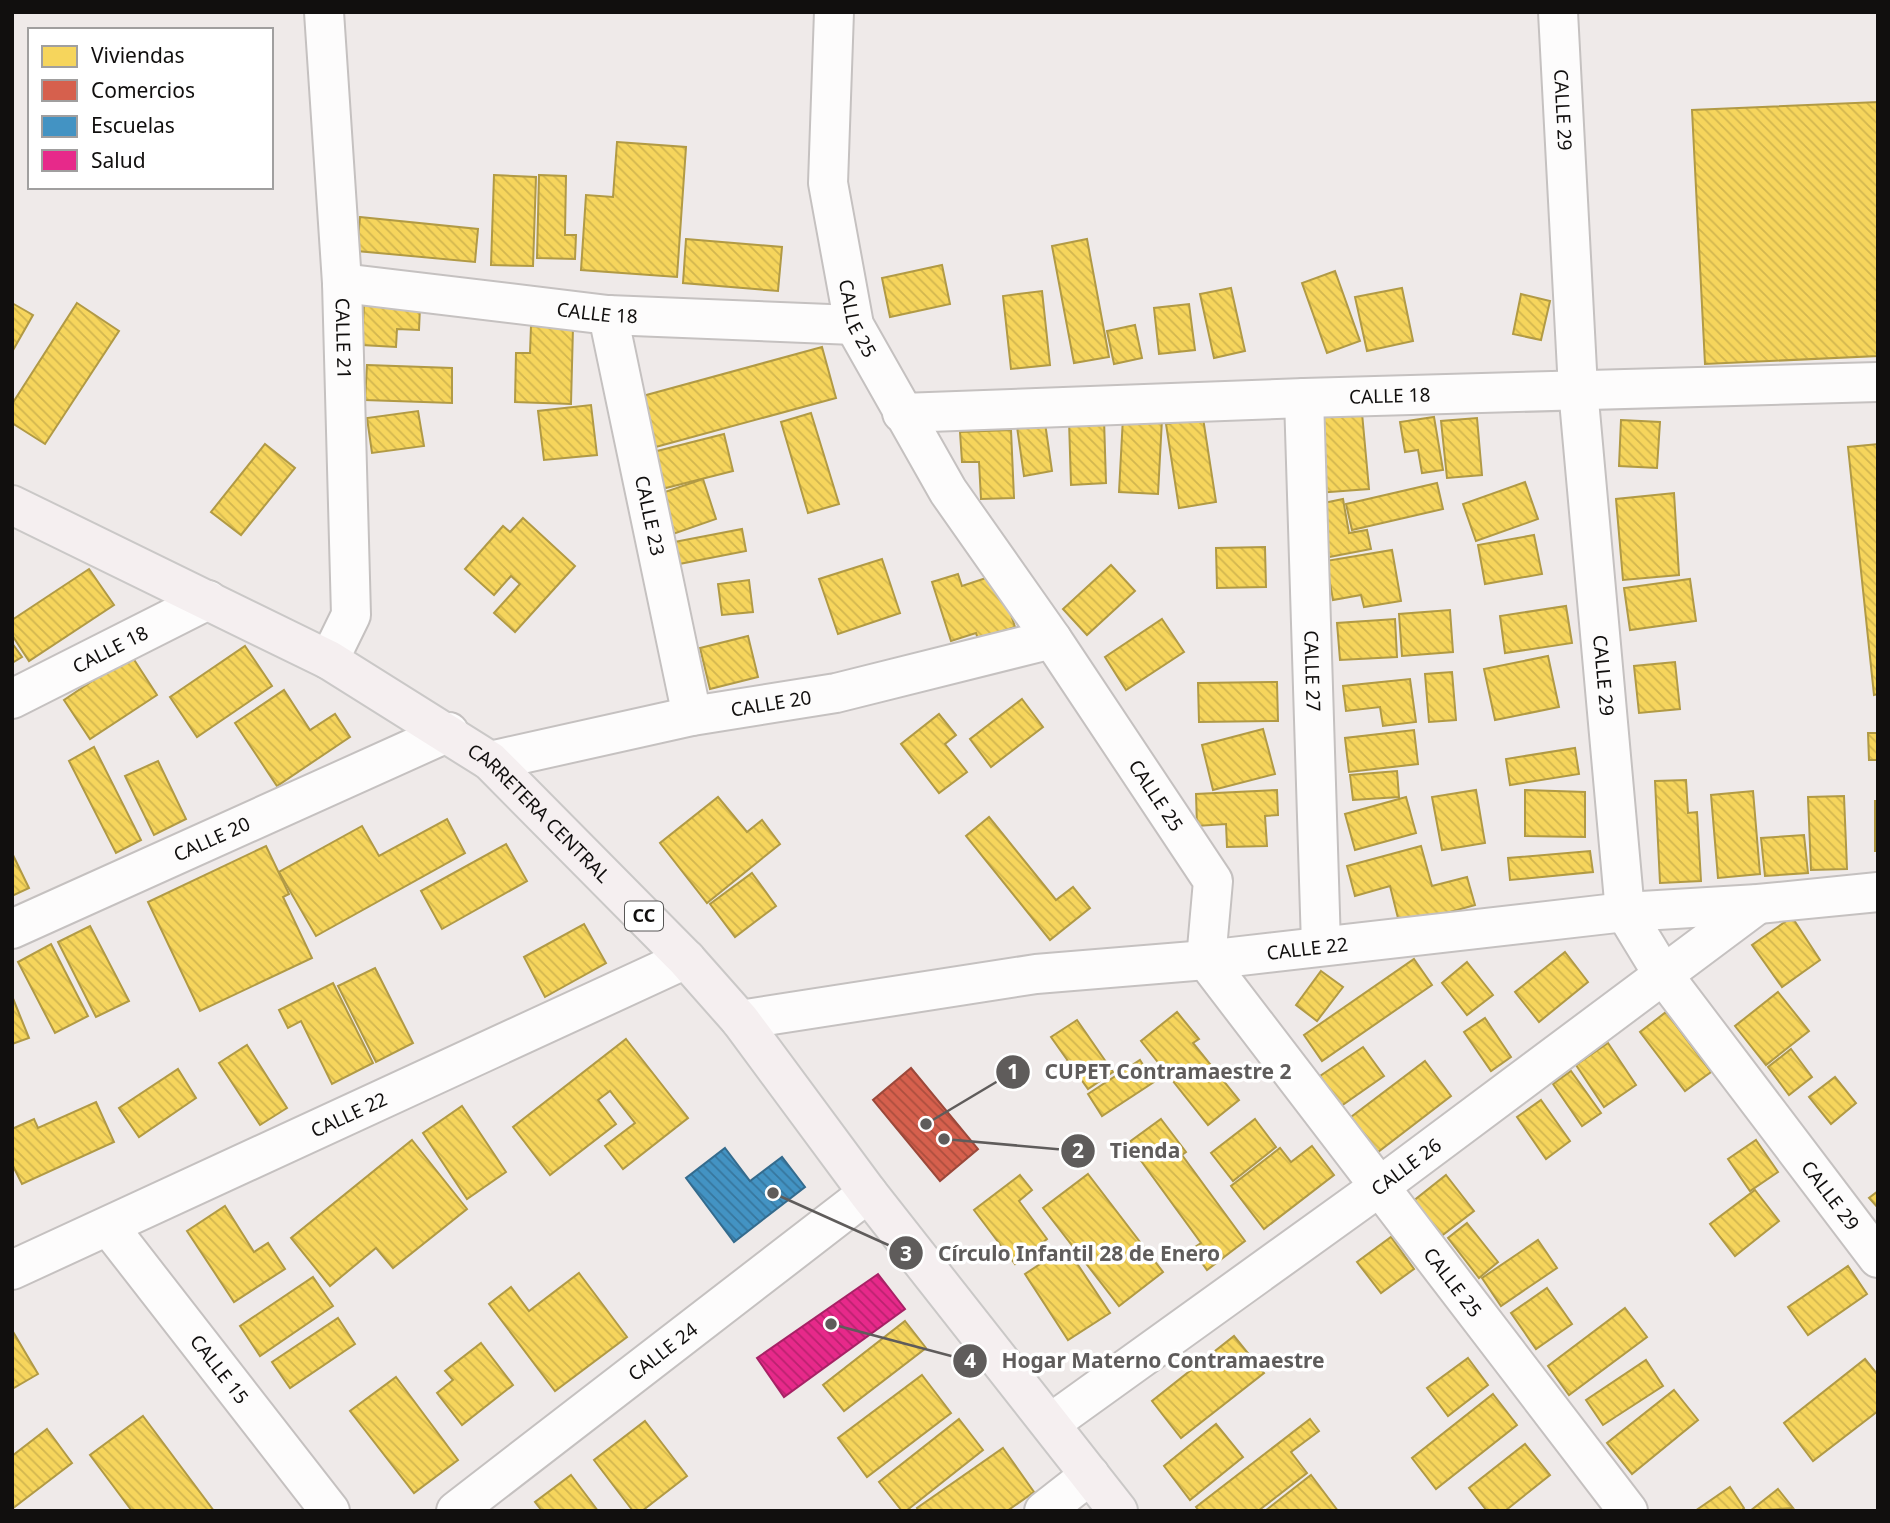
<svg xmlns="http://www.w3.org/2000/svg" width="1890" height="1523" font-family="'Noto Sans',sans-serif">
<style>
.homes{fill:url(#homes-back-hatch);stroke:#b19a45;stroke-width:2}
.shops{fill:url(#shops-back-hatch);stroke:#9b483a;stroke-width:2}
.schools{fill:url(#schools-back-hatch);stroke:#346b8d;stroke-width:2}
.health{fill:url(#health-back-hatch);stroke:#a72165;stroke-width:2}
.lines{fill:none;stroke-linecap:round;stroke-linejoin:round}
.minor-casing{stroke:#c5c1c0;stroke-width:42}
.secondary-casing{stroke:#c5c1c0;stroke-width:42}
.trunk-casing{stroke:#cac8c7;stroke-width:42}
.minor{stroke:#fdfcfc;stroke-width:38}
.secondary{stroke:#fdfcfc;stroke-width:38}
.trunk{stroke:#f5eff0;stroke-width:38}
.labels{text-anchor:middle;stroke-width:7;stroke-linejoin:round;paint-order:stroke}
.shield{fill:#fff;stroke:#585756;stroke-width:2}
.shield-label{font-size:18px;font-weight:bold;fill:#110f0e}
.street-label{font-size:19px;fill:#110f0e;stroke:#fff}
.leader{fill:none;stroke:#5f5c5b;stroke-width:2.5}
.callout-dot{fill:#5f5c5b;stroke:#fff;stroke-width:2.5}
.mark-label{font-size:21px;text-anchor:middle;font-weight:bold;fill:#fff}
.callout-label{font-size:21px;text-anchor:middle;font-weight:bold;fill:#5f5c5b;stroke:#fff;stroke-width:7;stroke-linejoin:round;paint-order:stroke}
</style>
<defs>
<pattern id="homes-back-hatch" width="6" height="6" patternUnits="userSpaceOnUse" patternTransform="scale(1.75)"><rect width="6" height="6" fill="#f6d55c"/><path d="M-1 5l2 2M0 0l6 6M5-1l2 2" fill="none" stroke="#d2b64f"/></pattern>
<pattern id="shops-back-hatch" width="6" height="6" patternUnits="userSpaceOnUse" patternTransform="scale(1.75)"><rect width="6" height="6" fill="#d6604d"/><path d="M-1 5l2 2M0 0l6 6M5-1l2 2" fill="none" stroke="#ac4e3e"/></pattern>
<pattern id="schools-back-hatch" width="6" height="6" patternUnits="userSpaceOnUse" patternTransform="scale(1.75)"><rect width="6" height="6" fill="#4393c3"/><path d="M-1 5l2 2M0 0l6 6M5-1l2 2" fill="none" stroke="#37769d"/></pattern>
<pattern id="health-back-hatch" width="6" height="6" patternUnits="userSpaceOnUse" patternTransform="scale(1.75)"><rect width="6" height="6" fill="#e7298a"/><path d="M-1 5l2 2M0 0l6 6M5-1l2 2" fill="none" stroke="#ba226f"/></pattern>
</defs>
<rect width="100%" height="100%" fill="#efeae9"/>
<!-- homes -->
<g class="homes">
<polygon points="1878,102 1878,356 1705,364 1692,110"/>
<polygon points="617,142 686,147 677,277 581,270 586,195 613,197"/>
<polygon points="494,175 536,177 533,266 491,265"/>
<polygon points="539,175 566,176 565,235 576,235 575,259 537,258"/>
<polygon points="360,217 478,229 475,262 357,251"/>
<polygon points="686,239 782,247 778,291 683,283"/>
<polygon points="1087,239 1109,357 1074,363 1052,246"/>
<polygon points="942,265 950,304 890,317 882,278"/>
<polygon points="1335,271 1360,341 1327,353 1302,283"/>
<polygon points="1231,288 1245,351 1214,358 1200,294"/>
<polygon points="1402,288 1413,341 1367,351 1355,297"/>
<polygon points="1042,291 1050,365 1011,369 1003,296"/>
<polygon points="1521,294 1550,301 1541,340 1513,334"/>
<polygon points="12,303 33,315 12,352"/>
<polygon points="77,303 119,331 45,444 12,423 12,404"/>
<polygon points="364,304 420,307 419,330 397,329 396,347 362,345"/>
<polygon points="1189,304 1195,350 1159,354 1154,308"/>
<polygon points="1135,325 1142,358 1114,364 1107,331"/>
<polygon points="531,326 573,327 571,404 515,402 516,353 530,353"/>
<polygon points="822,347 836,398 652,448 639,397"/>
<polygon points="367,365 452,368 452,403 365,400"/>
<polygon points="591,405 597,455 544,460 538,411"/>
<polygon points="418,411 424,446 372,453 367,418"/>
<polygon points="811,413 839,504 808,513 781,422"/>
<polygon points="1362,413 1369,489 1317,493 1310,418"/>
<polygon points="1123,417 1162,419 1158,494 1119,492"/>
<polygon points="1434,417 1443,470 1422,473 1418,450 1405,452 1400,422"/>
<polygon points="1203,418 1216,502 1179,508 1166,424"/>
<polygon points="1477,418 1482,475 1447,478 1441,421"/>
<polygon points="1104,419 1106,483 1071,485 1069,421"/>
<polygon points="1621,420 1660,422 1657,468 1619,466"/>
<polygon points="1045,423 1052,471 1024,476 1017,427"/>
<polygon points="1011,430 1014,498 981,499 979,462 962,462 960,432"/>
<polygon points="724,434 733,471 662,489 653,452"/>
<polygon points="265,444 295,468 241,535 211,512"/>
<polygon points="1878,444 1878,694 1874,695 1848,447"/>
<polygon points="703,479 716,519 670,535 656,495"/>
<polygon points="1525,482 1538,519 1476,541 1463,504"/>
<polygon points="1437,483 1443,509 1352,530 1346,504"/>
<polygon points="1674,493 1679,575 1623,580 1616,499"/>
<polygon points="1343,499 1349,533 1367,530 1371,549 1324,558 1314,505"/>
<polygon points="523,518 575,566 515,632 494,613 520,584 511,576 494,595 465,569 503,526 510,532"/>
<polygon points="742,529 746,551 674,565 669,543"/>
<polygon points="1534,535 1542,574 1485,584 1478,545"/>
<polygon points="1265,547 1266,587 1217,588 1216,548"/>
<polygon points="1392,550 1401,601 1364,607 1361,595 1333,600 1326,561"/>
<polygon points="882,559 900,613 838,634 819,579"/>
<polygon points="1111,565 1135,591 1087,635 1063,609"/>
<polygon points="89,569 114,605 29,661 12,635 12,620"/>
<polygon points="958,574 962,586 998,574 1015,627 978,639 976,633 951,641 932,582"/>
<polygon points="1690,579 1696,621 1630,630 1624,588"/>
<polygon points="749,580 753,612 722,615 718,584"/>
<polygon points="1566,606 1572,643 1505,653 1500,616"/>
<polygon points="1450,610 1453,652 1402,656 1399,614"/>
<polygon points="1162,619 1184,652 1126,690 1105,657"/>
<polygon points="1395,619 1397,657 1340,660 1337,623"/>
<polygon points="748,636 758,677 710,689 700,648"/>
<polygon points="12,643 22,657 12,663"/>
<polygon points="245,646 272,686 197,737 170,697"/>
<polygon points="131,655 157,695 90,739 64,700"/>
<polygon points="1548,656 1559,707 1495,720 1484,669"/>
<polygon points="1675,662 1680,709 1639,713 1634,666"/>
<polygon points="1452,672 1456,720 1429,722 1425,674"/>
<polygon points="1410,679 1416,722 1383,726 1380,707 1346,711 1343,686"/>
<polygon points="1277,682 1278,721 1199,722 1198,683"/>
<polygon points="284,690 310,730 335,714 350,737 277,786 235,723"/>
<polygon points="1022,699 1043,727 991,767 970,739"/>
<polygon points="939,714 956,735 945,744 967,772 939,793 901,744"/>
<polygon points="1263,729 1275,774 1213,790 1202,745"/>
<polygon points="1414,730 1418,764 1349,772 1345,738"/>
<polygon points="1868,733 1878,733 1878,760 1869,760"/>
<polygon points="94,747 141,840 116,853 69,761"/>
<polygon points="1575,748 1579,774 1510,785 1506,759"/>
<polygon points="158,761 186,819 154,835 125,776"/>
<polygon points="1397,771 1399,797 1353,800 1350,775"/>
<polygon points="1686,780 1688,813 1697,812 1701,881 1660,883 1655,781"/>
<polygon points="1277,790 1278,815 1265,816 1267,846 1227,847 1226,824 1197,826 1196,794"/>
<polygon points="1476,790 1485,843 1442,850 1432,797"/>
<polygon points="1525,790 1585,792 1585,837 1525,836"/>
<polygon points="1753,791 1760,874 1718,878 1711,795"/>
<polygon points="1844,796 1847,869 1811,870 1808,797"/>
<polygon points="718,797 747,832 762,820 780,844 707,903 660,843"/>
<polygon points="1406,797 1416,833 1355,850 1345,814"/>
<rect x="1875" y="801" width="3" height="50"/>
<polygon points="989,817 1056,900 1073,887 1090,908 1050,940 966,836"/>
<polygon points="447,819 465,853 316,936 279,872 362,826 379,856"/>
<polygon points="1804,835 1808,873 1765,876 1761,838"/>
<polygon points="506,844 527,881 442,929 421,891"/>
<polygon points="266,846 289,894 283,897 312,958 200,1011 148,902"/>
<polygon points="1421,846 1432,886 1467,877 1475,905 1400,926 1390,886 1355,896 1347,866"/>
<polygon points="1590,851 1593,872 1510,880 1508,858"/>
<polygon points="12,853 29,888 12,896"/>
<polygon points="752,873 776,906 735,937 710,904"/>
<polygon points="1792,917 1820,960 1782,987 1752,945"/>
<polygon points="584,924 606,963 545,997 524,957"/>
<polygon points="90,926 129,1001 96,1017 58,942"/>
<polygon points="51,944 88,1016 55,1033 18,962"/>
<polygon points="1565,952 1588,982 1539,1022 1515,992"/>
<polygon points="1414,959 1432,985 1322,1061 1304,1035"/>
<polygon points="1467,962 1493,995 1467,1015 1442,983"/>
<polygon points="375,968 413,1043 376,1062 338,986"/>
<polygon points="1321,971 1343,987 1317,1021 1296,1005"/>
<polygon points="333,983 373,1063 332,1084 301,1021 288,1028 279,1010"/>
<polygon points="1778,992 1809,1031 1766,1065 1735,1026"/>
<polygon points="12,996 29,1038 12,1044"/>
<polygon points="1177,1012 1199,1039 1193,1043 1239,1100 1208,1125 1141,1041"/>
<polygon points="1666,1012 1711,1072 1685,1091 1640,1032"/>
<polygon points="1485,1018 1511,1057 1491,1071 1464,1032"/>
<polygon points="1077,1020 1113,1072 1088,1089 1051,1037"/>
<polygon points="626,1039 688,1118 623,1169 605,1146 635,1123 610,1091 598,1100 616,1124 550,1175 513,1127"/>
<polygon points="1608,1043 1636,1085 1604,1107 1576,1065"/>
<polygon points="247,1045 287,1108 260,1125 219,1063"/>
<polygon points="1363,1047 1384,1076 1341,1106 1320,1076"/>
<polygon points="1791,1049 1812,1077 1789,1095 1768,1067"/>
<polygon points="1140,1060 1154,1082 1102,1116 1088,1094"/>
<polygon points="1425,1061 1451,1096 1378,1152 1351,1117"/>
<polygon points="178,1069 196,1098 139,1137 119,1108"/>
<polygon points="1571,1071 1601,1113 1582,1126 1553,1084"/>
<polygon points="1835,1077 1856,1103 1831,1124 1809,1097"/>
<polygon points="1541,1100 1570,1141 1546,1159 1517,1117"/>
<polygon points="96,1102 114,1142 22,1184 12,1164 12,1129 34,1119 38,1128"/>
<polygon points="462,1106 506,1172 467,1199 423,1133"/>
<polygon points="1161,1119 1186,1152 1182,1155 1245,1241 1207,1270 1192,1249 1201,1243 1128,1143"/>
<polygon points="1255,1119 1276,1147 1233,1181 1211,1153"/>
<polygon points="412,1140 467,1209 393,1268 376,1248 330,1286 291,1238"/>
<polygon points="1756,1140 1778,1172 1750,1191 1728,1159"/>
<polygon points="1312,1146 1334,1175 1264,1229 1231,1186 1280,1148 1291,1162"/>
<polygon points="1088,1174 1163,1272 1119,1306 1043,1208"/>
<polygon points="1020,1175 1032,1190 1019,1201 1047,1239 1015,1264 974,1210"/>
<polygon points="1446,1175 1474,1211 1440,1237 1412,1202"/>
<polygon points="1755,1190 1779,1221 1735,1256 1710,1224"/>
<polygon points="1878,1191 1878,1208 1869,1198"/>
<polygon points="225,1206 254,1252 268,1243 285,1269 234,1302 187,1231"/>
<polygon points="1467,1223 1498,1262 1479,1278 1448,1238"/>
<polygon points="1391,1237 1414,1269 1381,1293 1357,1262"/>
<polygon points="1538,1240 1557,1268 1501,1306 1482,1278"/>
<polygon points="1066,1247 1110,1313 1068,1340 1025,1274"/>
<polygon points="1848,1266 1867,1294 1808,1335 1788,1307"/>
<polygon points="579,1273 627,1337 555,1391 489,1304 511,1287 529,1311"/>
<polygon points="313,1277 333,1306 260,1356 240,1326"/>
<polygon points="1547,1288 1572,1324 1536,1349 1511,1313"/>
<polygon points="1625,1308 1647,1337 1569,1395 1548,1366"/>
<polygon points="338,1318 355,1344 290,1388 272,1362"/>
<polygon points="905,1321 926,1348 844,1411 823,1385"/>
<polygon points="12,1330 38,1374 12,1389"/>
<polygon points="1234,1336 1264,1373 1181,1438 1152,1401"/>
<polygon points="481,1343 513,1385 462,1425 437,1393 453,1380 445,1371"/>
<polygon points="1468,1358 1488,1385 1448,1416 1427,1388"/>
<polygon points="1865,1359 1878,1375 1878,1411 1813,1461 1784,1423"/>
<polygon points="1646,1360 1663,1386 1603,1425 1586,1400"/>
<polygon points="922,1375 951,1413 867,1477 838,1438"/>
<polygon points="396,1377 458,1460 414,1493 350,1411"/>
<polygon points="1674,1390 1698,1420 1632,1474 1607,1443"/>
<polygon points="1493,1394 1517,1425 1436,1489 1412,1458"/>
<polygon points="143,1416 214,1511 132,1511 90,1455"/>
<polygon points="959,1419 983,1450 906,1511 902,1511 879,1482"/>
<polygon points="1310,1419 1319,1431 1291,1452 1307,1473 1258,1511 1199,1511 1196,1507"/>
<polygon points="645,1421 687,1476 642,1511 633,1511 594,1460"/>
<polygon points="1216,1424 1243,1457 1190,1500 1164,1466"/>
<polygon points="47,1429 72,1463 12,1509 12,1456"/>
<polygon points="1525,1444 1550,1475 1505,1511 1487,1511 1469,1488"/>
<polygon points="1003,1448 1034,1492 1007,1511 919,1511 917,1508"/>
<polygon points="571,1475 598,1511 542,1511 535,1502"/>
<polygon points="1311,1475 1338,1511 1265,1511"/>
<polygon points="1730,1487 1744,1508 1741,1511 1695,1511"/>
<polygon points="1778,1489 1793,1508 1750,1511"/>
</g>
<!-- shops -->
<polygon class="shops" points="911,1068 978,1149 940,1181 873,1100"/>
<!-- schools -->
<polygon class="schools" points="725,1148 750,1181 782,1157 805,1187 734,1242 686,1178"/>
<!-- health -->
<polygon class="health" points="878,1274 905,1309 784,1397 757,1358"/>
<g class="lines">
<defs>
<g id="minor">
<path id="s1" d="M834 12 828 183 854 325 948 491 1052 639 1213 881 1206 960 1628 1511"/>
<path id="s2" d="M1558 12 1578 389 1625 912 1664 976 1878 1258"/>
<path id="s3" d="M342 283 608 315 854 325"/>
<path id="s4" d="M608 315 692 716"/>
<path id="s5" d="M1304 398 1321 945"/>
<path id="s6" d="M902 413 1304 398 1878 382"/>
<path id="s7" d="M12 699 208 600"/>
<path id="s8" d="M490 761 692 716 836 693 1052 639"/>
<path id="s9" d="M12 929 449 732"/>
<path id="s10" d="M740 1020 1036 974 1206 960 1625 912 1758 904 1878 892"/>
<path id="s11" d="M109 1227 330 1511"/>
<path id="s12" d="M12 1270 686 959"/>
<path id="s13" d="M1051 1423 1379 1187 1758 904"/>
<path id="s14" d="M456 1511 868 1193"/>
<polyline points="1044,1511 1090,1475"/>
</g>
<g id="secondary">
<path id="s15" d="M324 12 342 283 351 615 329 660"/>
</g>
<g id="trunk">
<path id="s16" d="M12 505 329 660 490 761 686 959 740 1020 868 1193 1118 1511"/>
</g>
</defs>
<!-- minor casing -->
<use href="#minor" class="minor-casing"/>
<!-- secondary casing -->
<use href="#secondary" class="secondary-casing"/>
<!-- trunk casing -->
<use href="#trunk" class="trunk-casing"/>
<!-- minor -->
<use href="#minor" class="minor"/>
<!-- secondary -->
<use href="#secondary" class="secondary"/>
<!-- trunk -->
<use href="#trunk" class="trunk"/>
</g>
<g class="labels">
<!-- shield labels -->
<rect class="shield" x="625" y="901.5" width="38" height="29" rx="5"/>
<g class="shield-label">
<text x="644" y="922">CC</text>
</g>
<!-- street labels -->
<g class="street-label">
<text dy="7" stroke="none"><textPath href="#s2" startOffset="98">CALLE 29</textPath></text>
<text dy="7" stroke="none"><textPath href="#s3" startOffset="257">CALLE 18</textPath></text>
<text dy="7" stroke="none"><textPath href="#s1" startOffset="310">CALLE 25</textPath></text>
<text dy="7" stroke="none"><textPath href="#s15" startOffset="327">CALLE 21</textPath></text>
<text dy="7" stroke="none"><textPath href="#s6" startOffset="488">CALLE 18</textPath></text>
<text dy="7" stroke="none"><textPath href="#s4" startOffset="205">CALLE 23</textPath></text>
<text dy="7" stroke="none"><textPath href="#s7" startOffset="110">CALLE 18</textPath></text>
<text dy="7" stroke="none"><textPath href="#s5" startOffset="273">CALLE 27</textPath></text>
<text dy="7" stroke="none"><textPath href="#s2" startOffset="665">CALLE 29</textPath></text>
<text dy="7" stroke="none"><textPath href="#s8" startOffset="287">CALLE 20</textPath></text>
<text dy="7" stroke="none"><textPath href="#s1" startOffset="875">CALLE 25</textPath></text>
<text dy="7" stroke="none"><textPath href="#s16" startOffset="614">CARRETERA CENTRAL</textPath></text>
<text dy="7" stroke="none"><textPath href="#s9" startOffset="219">CALLE 20</textPath></text>
<text dy="7" stroke="none"><textPath href="#s10" startOffset="572">CALLE 22</textPath></text>
<text dy="7" stroke="none"><textPath href="#s12" startOffset="371">CALLE 22</textPath></text>
<text dy="7" stroke="none"><textPath href="#s13" startOffset="438">CALLE 26</textPath></text>
<text dy="7" stroke="none"><textPath href="#s2" startOffset="1253">CALLE 29</textPath></text>
<text dy="7" stroke="none"><textPath href="#s1" startOffset="1463">CALLE 25</textPath></text>
<text dy="7" stroke="none"><textPath href="#s14" startOffset="261">CALLE 24</textPath></text>
<text dy="7" stroke="none"><textPath href="#s11" startOffset="180">CALLE 15</textPath></text>
</g>
</g>
<!-- callouts -->
<path class="leader" d="M926 1124L1013 1072M944 1139L1078 1151M773 1193L906 1253M831 1324L970 1361"/>
<g class="callout-dot">
<circle cx="926" cy="1124" r="7"/>
<circle cx="944" cy="1139" r="7"/>
<circle cx="773" cy="1193" r="7"/>
<circle cx="831" cy="1324" r="7"/>
<circle cx="1013" cy="1072" r="18"/>
<circle cx="1078" cy="1151" r="18"/>
<circle cx="906" cy="1253" r="18"/>
<circle cx="970" cy="1361" r="18"/>
</g>
<g class="mark-label">
<text x="1013" y="1079">1</text>
<text x="1078" y="1158">2</text>
<text x="906" y="1261">3</text>
<text x="970" y="1368">4</text>
</g>
<g class="callout-label">
<text x="1168" y="1079">CUPET Contramaestre 2</text>
<text x="1145" y="1158">Tienda</text>
<text x="1079" y="1261">Círculo Infantil 28 de Enero</text>
<text x="1163" y="1368">Hogar Materno Contramaestre</text>
</g>
<!-- border -->
<rect width="1890" height="1523" fill="none" stroke="#110f0e" stroke-width="28"/>
<!-- legend -->
<rect x="28" y="28" width="245" height="161" fill="#ffffff" stroke="#a09f9f" stroke-width="2"/>
<rect x="42" y="46" width="35" height="21" fill="#f6d55c" stroke="#a09f9f" stroke-width="2"/>
<text x="91" y="63" font-size="21" fill="#110f0e">Viviendas</text>
<rect x="42" y="80" width="35" height="21" fill="#d6604d" stroke="#a09f9f" stroke-width="2"/>
<text x="91" y="98" font-size="21" fill="#110f0e">Comercios</text>
<rect x="42" y="116" width="35" height="21" fill="#4393c3" stroke="#a09f9f" stroke-width="2"/>
<text x="91" y="133" font-size="21" fill="#110f0e">Escuelas</text>
<rect x="42" y="150" width="35" height="21" fill="#e7298a" stroke="#a09f9f" stroke-width="2"/>
<text x="91" y="168" font-size="21" fill="#110f0e">Salud</text>
</svg>
